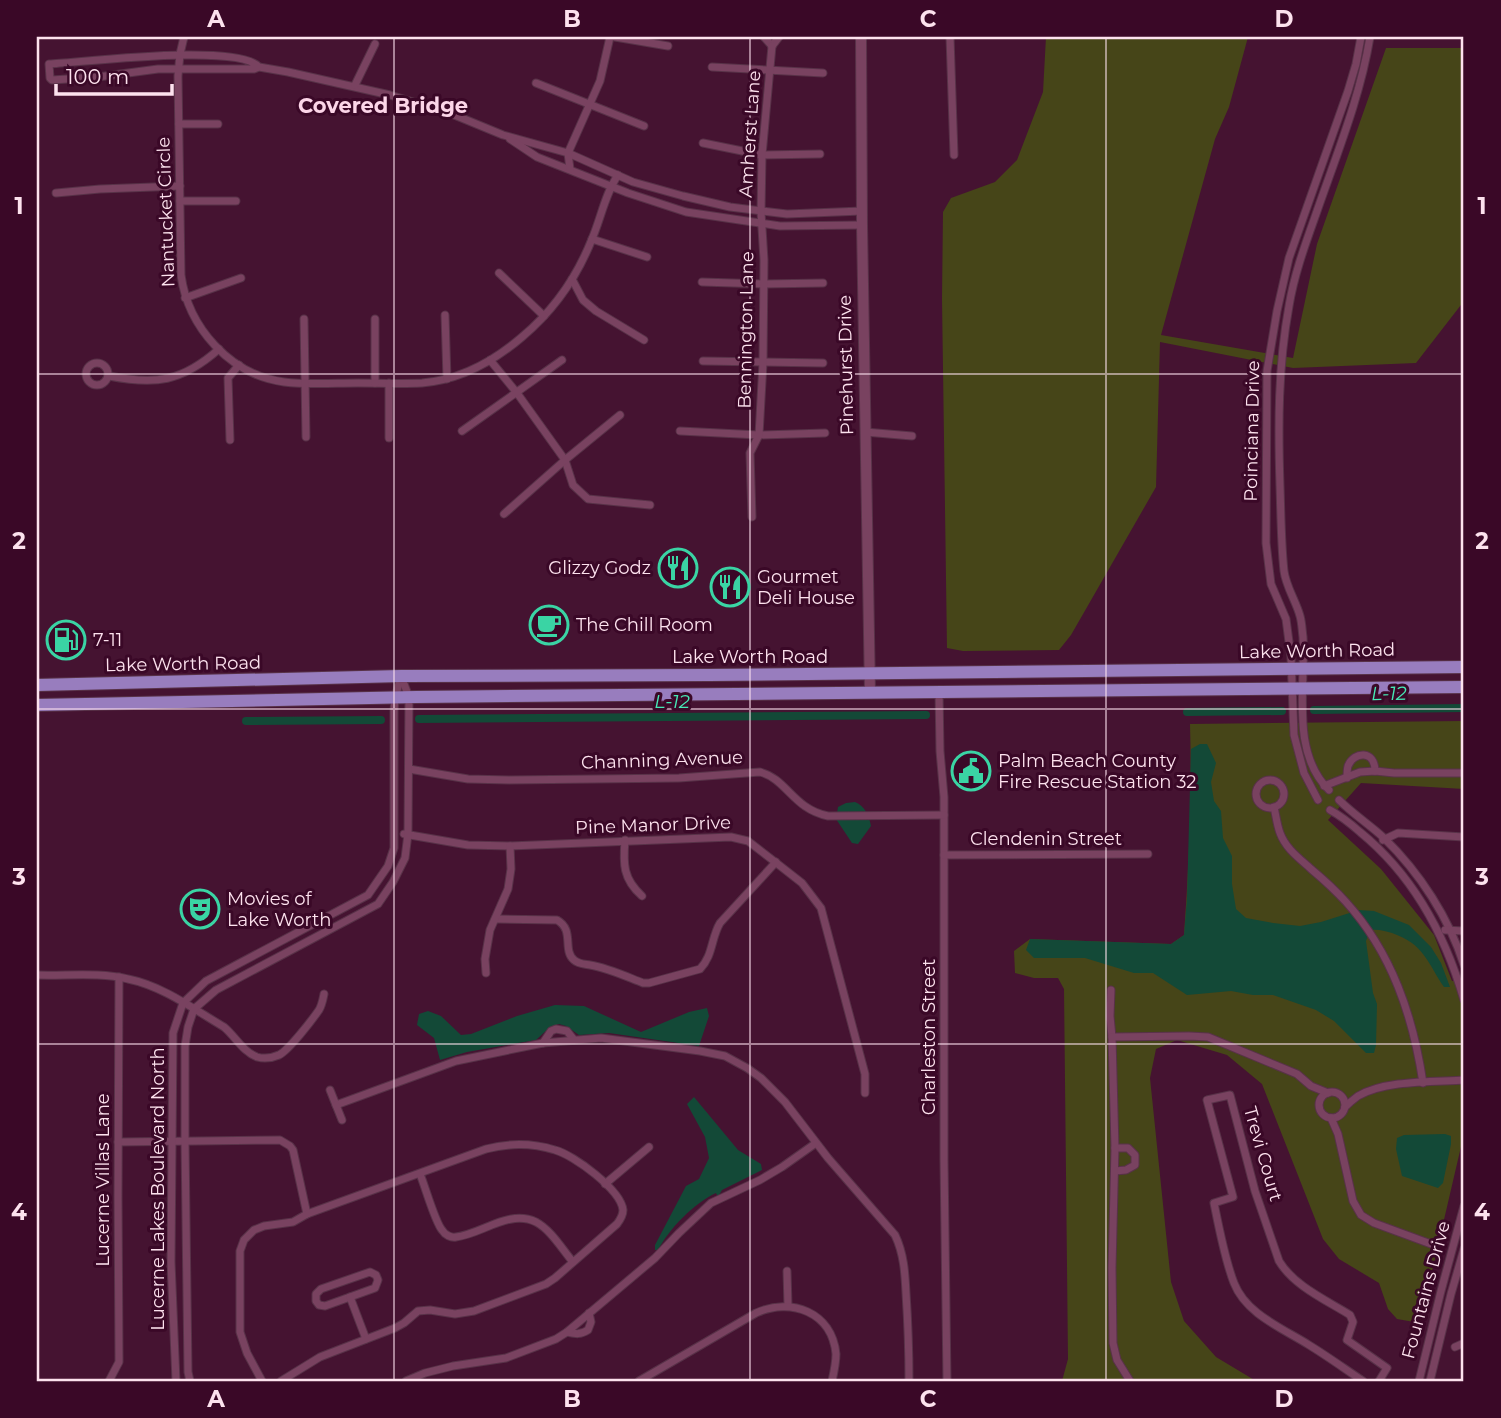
<svg xmlns="http://www.w3.org/2000/svg" width="1501" height="1418" font-family="Montserrat,sans-serif">
<style>
.green{fill:#464518}
.water{fill:#134937}
.lines{fill:none;stroke-linecap:round;stroke-linejoin:round}
.canal{stroke:#134937;stroke-width:8}
.street-casing{stroke:#583248;stroke-width:9}
.secondary-casing{stroke:#583248;stroke-width:12}
.primary-casing{stroke:#583248;stroke-width:14}
.street{stroke:#794260;stroke-width:7}
.secondary{stroke:#794260;stroke-width:10}
.primary{stroke:#987dbe;stroke-width:12}
.grid{fill:none;stroke:#fde2ee;stroke-width:2;stroke-opacity:0.55}
.labels{text-anchor:middle;stroke-width:6;stroke-linejoin:round;paint-order:stroke}
.street-label{font-size:18px;fill:#fde2ee;stroke:#3a0827}
.poi-label{font-size:18px;fill:#fde2ee;stroke:#3a0827;text-anchor:start}
.water-label{font-size:19px;font-style:italic;fill:#47e9b6;stroke:#3a0827}
.quarter-label{font-size:21px;font-weight:bold;fill:#fcd5e8;stroke:#3a0827}
.neatline{fill:none;stroke:#fde2ee;stroke-width:2.5}
.grid-label{font-size:23px;text-anchor:middle;font-weight:bold;fill:#fde2ee}
</style>
<rect width="100%" height="100%" fill="#451331"/>
<!-- green -->
<g class="green">
<polygon points="1046,37 1248,37 1229,107 1215,139 1161,335 1293,358 1317,244 1386,48 1464,48 1464,301 1416,363 1293,368 1160,342 1156,487 1071,635 1059,650 963,651 947,648 942,299 943,212 951,198 995,182 1017,160 1043,92"/>
<path d="M1464 721V789L1361 783 1328 820 1381 869 1434 935 1452 981H1464V1122L1463 1138 1420 1323 1397 1319 1388 1309 1379 1283 1339 1259 1323 1239 1262 1084 1227 1055 1177 1040 1156 1049 1150 1078 1171 1282 1184 1321 1216 1357 1256 1381H1062L1068 1359 1064 989 1058 978H1034L1015 973 1014 951 1030 939 1171 944 1184 935C1189 865 1192 794 1190 724Z"/>
</g>
<!-- water -->
<g class="water">
<path d="M1200 744H1207L1216 763 1211 782 1214 801 1221 811 1223 838 1232 856V884L1236 909 1246 918 1273 923 1300 926 1321 922 1359 910 1374 911 1409 925 1431 947 1441 963 1450 987H1444C1427 962 1424 944 1392 933 1384 931 1379 929 1370 930L1366 941 1373 993 1377 1004 1376 1045 1374 1053H1366L1334 1021 1316 1010 1273 995H1253L1231 991 1187 995 1153 973H1134L1085 958H1034L1026 950 1030 939 1171 944 1184 935 1187 898 1191 749Z"/>
<path d="M855 802C865 806 869 816 871 826L858 844 852 843 836 819 838 807 846 803Z"/>
<polygon points="555,1005 584,1006 641,1032 689,1012 707,1008 709,1016 699,1046 609,1033 579,1035 566,1026 559,1024 550,1027 536,1040 467,1052 440,1060 434,1038 417,1025 419,1014 428,1011 441,1016 461,1035 471,1034 517,1016"/>
<path d="M694 1097 738 1150 761 1164 762 1170 722 1190 718 1197 716 1193C694 1203 669 1229 658 1250H655V1245L686 1186 699 1179 709 1158 705 1137 687 1104Z"/>
<polygon points="1445,1134 1451,1136 1451,1144 1443,1183 1438,1188 1402,1176 1396,1149 1397,1138 1404,1135"/>
</g>
<g class="lines">
<!-- canal -->
<g class="canal">
<polyline points="1314,710 1464,708"/>
<polyline points="1187,712 1282,711"/>
<polyline points="419,719 926,715"/>
<polyline points="246,721 381,720"/>
</g>
<defs>
<g id="street">
<path d="M184 37 180 54 178 76 181 275C188 327 230 375 284 382 308 385 334 383 358 383 379 383 401 384 422 383 459 380 494 361 522 337 553 311 577 277 592 239 601 218 605 194 618 175"/>
<polyline points="615,37 668,46"/>
<polyline points="764,37 772,46"/>
<polyline points="950,37 954,155"/>
<polyline points="772,46 779,37"/>
<path d="M259 67C238 43 86 62 49 64L50 78 52 80 98 77 158 69H254L259 67 288 72 390 95 452 114 503 135 568 153 633 182 683 196 730 207 787 214 862 211"/>
<polyline points="712,67 823,73"/>
<polyline points="536,83 644,126"/>
<polyline points="355,85 375,44"/>
<polyline points="179,124 218,124"/>
<polyline points="510,139 537,157 628,193 686,212 780,226 862,225"/>
<polyline points="703,143 762,155 820,154"/>
<polyline points="570,169 568,153 600,81 610,37"/>
<polyline points="56,193 100,189 180,186"/>
<polyline points="180,201 236,201"/>
<polyline points="592,239 647,257"/>
<polyline points="499,273 544,316"/>
<polyline points="572,279 583,300 596,311 644,340"/>
<polyline points="702,282 764,284 823,283"/>
<polyline points="185,298 241,278"/>
<polyline points="445,315 447,379"/>
<polyline points="304,319 306,437"/>
<polyline points="375,319 375,383"/>
<polyline points="490,360 517,393 565,460 573,485 588,499 650,505"/>
<polyline points="703,361 823,363"/>
<circle cx="97" cy="374" r="11"/>
<path d="M109 376C155 385 182 382 219 349"/>
<polyline points="389,383 389,438"/>
<polyline points="462,431 562,360"/>
<polyline points="680,431 759,435 825,433"/>
<polyline points="865,432 912,436"/>
<polyline points="230,440 228,378 239,365"/>
<polyline points="504,514 565,460 620,415"/>
<polyline points="752,517 750,453 759,435 763,363 764,260 761,212 762,155 772,46"/>
<polyline points="939,692 940,751 944,797 944,1160 947,1381"/>
<path d="M409 769 468 779 509 780 679 778 760 772C787 779 793 809 828 816L944 815"/>
<path d="M1347 778C1347 774 1347 770 1348 766 1354 751 1375 750 1375 771"/>
<circle cx="1270" cy="794" r="14"/>
<polyline points="1324,786 1360,772 1375,771 1394,773 1464,773"/>
<path d="M1329 790C1290 752 1306 686 1303 637 1302 630 1302 623 1300 616 1296 601 1286 587 1284 571 1281 543 1281 515 1280 486 1278 426 1278 366 1289 306 1294 275 1305 245 1316 214 1336 156 1360 98 1370 37"/>
<polyline points="1318,800 1304,773 1294,735 1291,657 1286,619 1271,584 1266,543 1267,371 1277,311 1289,258 1348,91 1356,64 1361,37"/>
<path d="M1339 800C1353 814 1370 825 1384 838 1420 873 1449 918 1464 965"/>
<path d="M1274 807C1276 816 1277 825 1280 833 1286 849 1299 858 1311 869 1323 879 1336 891 1346 902 1392 953 1413 1016 1423 1083"/>
<path d="M1330 810C1341 816 1351 824 1360 832 1414 876 1445 934 1464 1000"/>
<polyline points="404,834 468,845 510,846 731,837 748,841 779,865 802,883 821,908 865,1074 865,1093"/>
<path d="M625 840C623 864 623 879 642 896"/>
<polyline points="1383,840 1398,833 1464,837"/>
<polyline points="944,855 1148,854"/>
<path d="M496 919 557 920C575 930 562 950 574 960 578 964 584 964 590 965 608 968 625 976 643 983H649L700 969C713 956 711 938 720 923L776 862"/>
<polyline points="1445,930 1464,931"/>
<polyline points="486,973 485,959 490,930 508,889 511,869 510,846"/>
<path d="M37 975C67 976 99 972 128 979 163 986 195 1010 224 1027 235 1036 243 1052 257 1057 264 1059 272 1058 279 1055 289 1050 312 1020 319 1010 322 1005 323 999 324 994"/>
<polyline points="1111,990 1110,1016 1112,1037"/>
<polyline points="543,1043 551,1031 556,1029 567,1031 574,1040"/>
<path d="M330 1090 336 1105 456 1061 543 1043 601 1038 700 1051 725 1056 747 1068 761 1078 785 1102 828 1158 895 1235C904 1254 905 1273 906 1293 908 1323 909 1352 909 1381"/>
<circle cx="1332" cy="1105" r="13"/>
<polyline points="336,1105 342,1120"/>
<path d="M1345 1107C1349 1103 1354 1099 1358 1096 1385 1080 1433 1082 1464 1080"/>
<polyline points="1331,1118 1338,1134 1353,1201 1361,1215 1374,1223 1431,1244"/>
<polyline points="118,1142 280,1140 290,1146 293,1150 307,1214"/>
<polyline points="1115,1148 1128,1148 1135,1155 1135,1165 1126,1170 1115,1171"/>
<path d="M420 1174C425 1186 435 1222 442 1230 445 1235 451 1238 456 1237 482 1234 509 1209 536 1222 551 1230 562 1249 573 1262"/>
<polyline points="605,1184 649,1147"/>
<polyline points="787,1271 788,1306"/>
<polygon points="370,1272 376,1275 378,1280 375,1288 325,1306 319,1305 316,1301 316,1294 321,1289"/>
<polyline points="350,1297 366,1339"/>
<path d="M567 1332C576 1334 580 1335 588 1330L591 1322 589 1313"/>
<polyline points="1455,1347 1464,1343"/>
<polyline points="109,1381 119,1362 119,1357 118,1196 119,977"/>
<polyline points="176,1381 171,1262 173,1033 183,1003 206,981 368,895 388,866 394,848 394,711 395,698 401,676"/>
<polyline points="190,1381 188,1372 185,1142 185,1046 188,1027 194,1009 216,990 378,904 393,882 405,858 408,834 409,697 401,676"/>
<path d="M262 1381 247 1353 240 1332V1251L244 1240 254 1230 264 1226 293 1222 307 1214 486 1149C509 1143 532 1143 555 1150 574 1155 621 1190 623 1210 623 1216 620 1220 617 1224L555 1278 546 1284 474 1311 455 1314 430 1310 418 1311 404 1323 395 1328 320 1357 281 1381"/>
<polyline points="406,1381 425,1373 453,1366 506,1358 556,1339 567,1332 655,1258 679,1233 711,1203 760,1180 782,1167 816,1143"/>
<path d="M639 1381 756 1313C791 1297 832 1312 836 1354 836 1363 834 1372 832 1381"/>
<polyline points="1130,1381 1117,1360 1113,1343 1112,1268 1115,1148 1112,1037 1189,1036 1208,1037 1297,1074 1311,1086 1328,1093"/>
<path d="M1363 1381C1345 1369 1327 1356 1309 1345 1282 1328 1246 1314 1234 1283 1225 1260 1219 1228 1214 1203L1233 1197 1207 1100 1230 1095 1255 1191 1279 1261C1294 1286 1326 1300 1350 1315L1353 1322 1347 1340 1387 1368 1379 1381"/>
<polyline points="1419,1381 1441,1291 1464,1206"/>
<polyline points="1430,1381 1451,1294 1464,1249"/>
</g>
<polyline id="secondary" points="861,37 862,225 870,693"/>
<g id="primary">
<polyline points="37,685 401,676 709,675 1464,667"/>
<polyline points="37,705 416,697 1464,687"/>
</g>
</defs>
<!-- street casing -->
<use href="#street" class="street-casing"/>
<!-- secondary casing -->
<use href="#secondary" class="secondary-casing"/>
<!-- primary casing -->
<use href="#primary" class="primary-casing"/>
<!-- street -->
<use href="#street" class="street"/>
<!-- secondary -->
<use href="#secondary" class="secondary"/>
<!-- primary -->
<use href="#primary" class="primary"/>
</g>
<!-- grid -->
<path class="grid" d="M394 37V1381M750 37V1381M1106 37V1381M37 374H1464M37 709H1464M37 1044H1464"/>
<!-- icons -->
<defs>
<symbol id="restaurant-ring" viewBox="-11 -11 22 22"><circle r="9.5" fill="#3a0827" stroke="#3ad4a4" stroke-width="1.5"/><path d="M-5-6h1v4h1v-4h1v4h1v-4h1v5L-1.5 .5V6h-2V.5L-5-1ZM5-6V6H3V1.5H1.5Q1.5-4 5-6Z" fill="#3ad4a4"/></symbol>
<symbol id="cafe-ring" viewBox="-11 -11 22 22"><circle r="9.5" fill="#3a0827" stroke="#3ad4a4" stroke-width="1.5"/><path d="M-5.5-4.5H6V0H3Q3 3.5 0 3.5H-2.5Q-5.5 3.5-5.5 0ZM3-3.2v2h1.7v-2ZM-6 4.5H4V6H-6Z" fill="#3ad4a4"/></symbol>
<symbol id="fuel-ring" viewBox="-11 -11 22 22"><circle r="9.5" fill="#3a0827" stroke="#3ad4a4" stroke-width="1.5"/><path d="M-5.5-6h7V0h2V4h1.3V-2.5L3-4.5l.8-.8L6-3V5H2.5V1h-1V6h-7ZM-4.2-4.7v3.2H.2V-4.7Z" fill="#3ad4a4"/></symbol>
<symbol id="civic-ring" viewBox="-11 -11 22 22"><circle r="9.5" fill="#3a0827" stroke="#3ad4a4" stroke-width="1.5"/><path d="M-.6-6.5H3V-4.5H.6V-3L4-1V1h2V6H-6V1h2V-1L-.6-3ZM-1.2 2.5V6h2.4V2.5Z" fill="#3ad4a4"/></symbol>
<symbol id="theatre-ring" viewBox="-11 -11 22 22"><circle r="9.5" fill="#3a0827" stroke="#3ad4a4" stroke-width="1.5"/><path d="M-5-5.5Q0-4 5-5.5V0Q5 5 0 6Q-5 5-5 0ZM-3.3-2.5H-1v1.5H-3.3ZM1-2.5H3.3v1.5H1ZM-2.8 1Q0 5.5 2.8 1Z" fill="#3ad4a4"/></symbol>
</defs>
<g fill-rule="evenodd">
<use href="#restaurant-ring" x="656" y="546" width="44" height="44"/>
<use href="#restaurant-ring" x="708" y="565" width="44" height="44"/>
<use href="#cafe-ring" x="527" y="603" width="44" height="44"/>
<use href="#fuel-ring" x="44" y="618" width="44" height="44"/>
<use href="#civic-ring" x="949" y="749" width="44" height="44"/>
<use href="#theatre-ring" x="178" y="887" width="44" height="44"/>
</g>
<g class="labels">
<!-- street labels -->
<g class="street-label">
<text transform="translate(750 134) rotate(-86)" y="6">Amherst Lane</text>
<text transform="translate(166 212) rotate(-92)" y="6">Nantucket Circle</text>
<text transform="translate(746 330) rotate(-89)" y="6">Bennington Lane</text>
<text transform="translate(846 365) rotate(-91)" y="6">Pinehurst Drive</text>
<text transform="translate(1252 431) rotate(-89)" y="6">Poinciana Drive</text>
<text transform="translate(1317 651) rotate(-1)" y="6">Lake Worth Road</text>
<text x="750" y="663">Lake Worth Road</text>
<text transform="translate(183 664) rotate(-1)" y="6">Lake Worth Road</text>
<text transform="translate(662 760) rotate(-2)" y="6">Channing Avenue</text>
<text transform="translate(653 825) rotate(-2)" y="6">Pine Manor Drive</text>
<text x="1046" y="845">Clendenin Street</text>
<text transform="translate(929 1037) rotate(-90)" y="6">Charleston Street</text>
<text transform="translate(1263 1154) rotate(74)" y="6">Trevi Court</text>
<text transform="translate(103 1180) rotate(-90)" y="6">Lucerne Villas Lane</text>
<text transform="translate(158 1189) rotate(-90)" y="6">Lucerne Lakes Boulevard North</text>
<text transform="translate(1426 1290) rotate(-75)" y="6">Fountains Drive</text>
</g>
<!-- poi labels -->
<g class="poi-label">
<text x="651" y="574" text-anchor="end">Glizzy Godz</text>
<text x="757" y="583">Gourmet<tspan x="757" dy="21">Deli House</tspan></text>
<text x="576" y="631">The Chill Room</text>
<text x="93" y="646">7-11</text>
<text x="998" y="767">Palm Beach County<tspan x="998" dy="21">Fire Rescue Station 32</tspan></text>
<text x="227" y="905">Movies of<tspan x="227" dy="21">Lake Worth</tspan></text>
</g>
<!-- water labels -->
<g class="water-label">
<text transform="translate(1389 693) rotate(-1)" y="7">L-12</text>
<text x="672" y="708">L-12</text>
</g>
<!-- quarter labels -->
<g class="quarter-label">
<text x="383" y="113">Covered Bridge</text>
</g>
</g>
<!-- border -->
<rect width="1501" height="1418" fill="none" stroke="#3a0827" stroke-width="77"/>
<!-- scale -->
<path d="M56 84v10h116v-10" fill="none" stroke="#fde2ee" stroke-width="3.5"/>
<text x="66" y="84" font-size="21" fill="#fde2ee" stroke="#3a0827" stroke-width="5" paint-order="stroke">100 m</text>
<rect x="38" y="38" width="1424" height="1342" class="neatline"/>
<g class="grid-label">
<text x="216" y="27">A</text>
<text x="572" y="27">B</text>
<text x="928" y="27">C</text>
<text x="1284" y="27">D</text>
<text x="19" y="214">1</text>
<text x="1482" y="214">1</text>
<text x="19" y="549">2</text>
<text x="1482" y="549">2</text>
<text x="19" y="885">3</text>
<text x="1482" y="885">3</text>
<text x="19" y="1220">4</text>
<text x="1482" y="1220">4</text>
<text x="216" y="1407">A</text>
<text x="572" y="1407">B</text>
<text x="928" y="1407">C</text>
<text x="1284" y="1407">D</text>
</g>
</svg>
